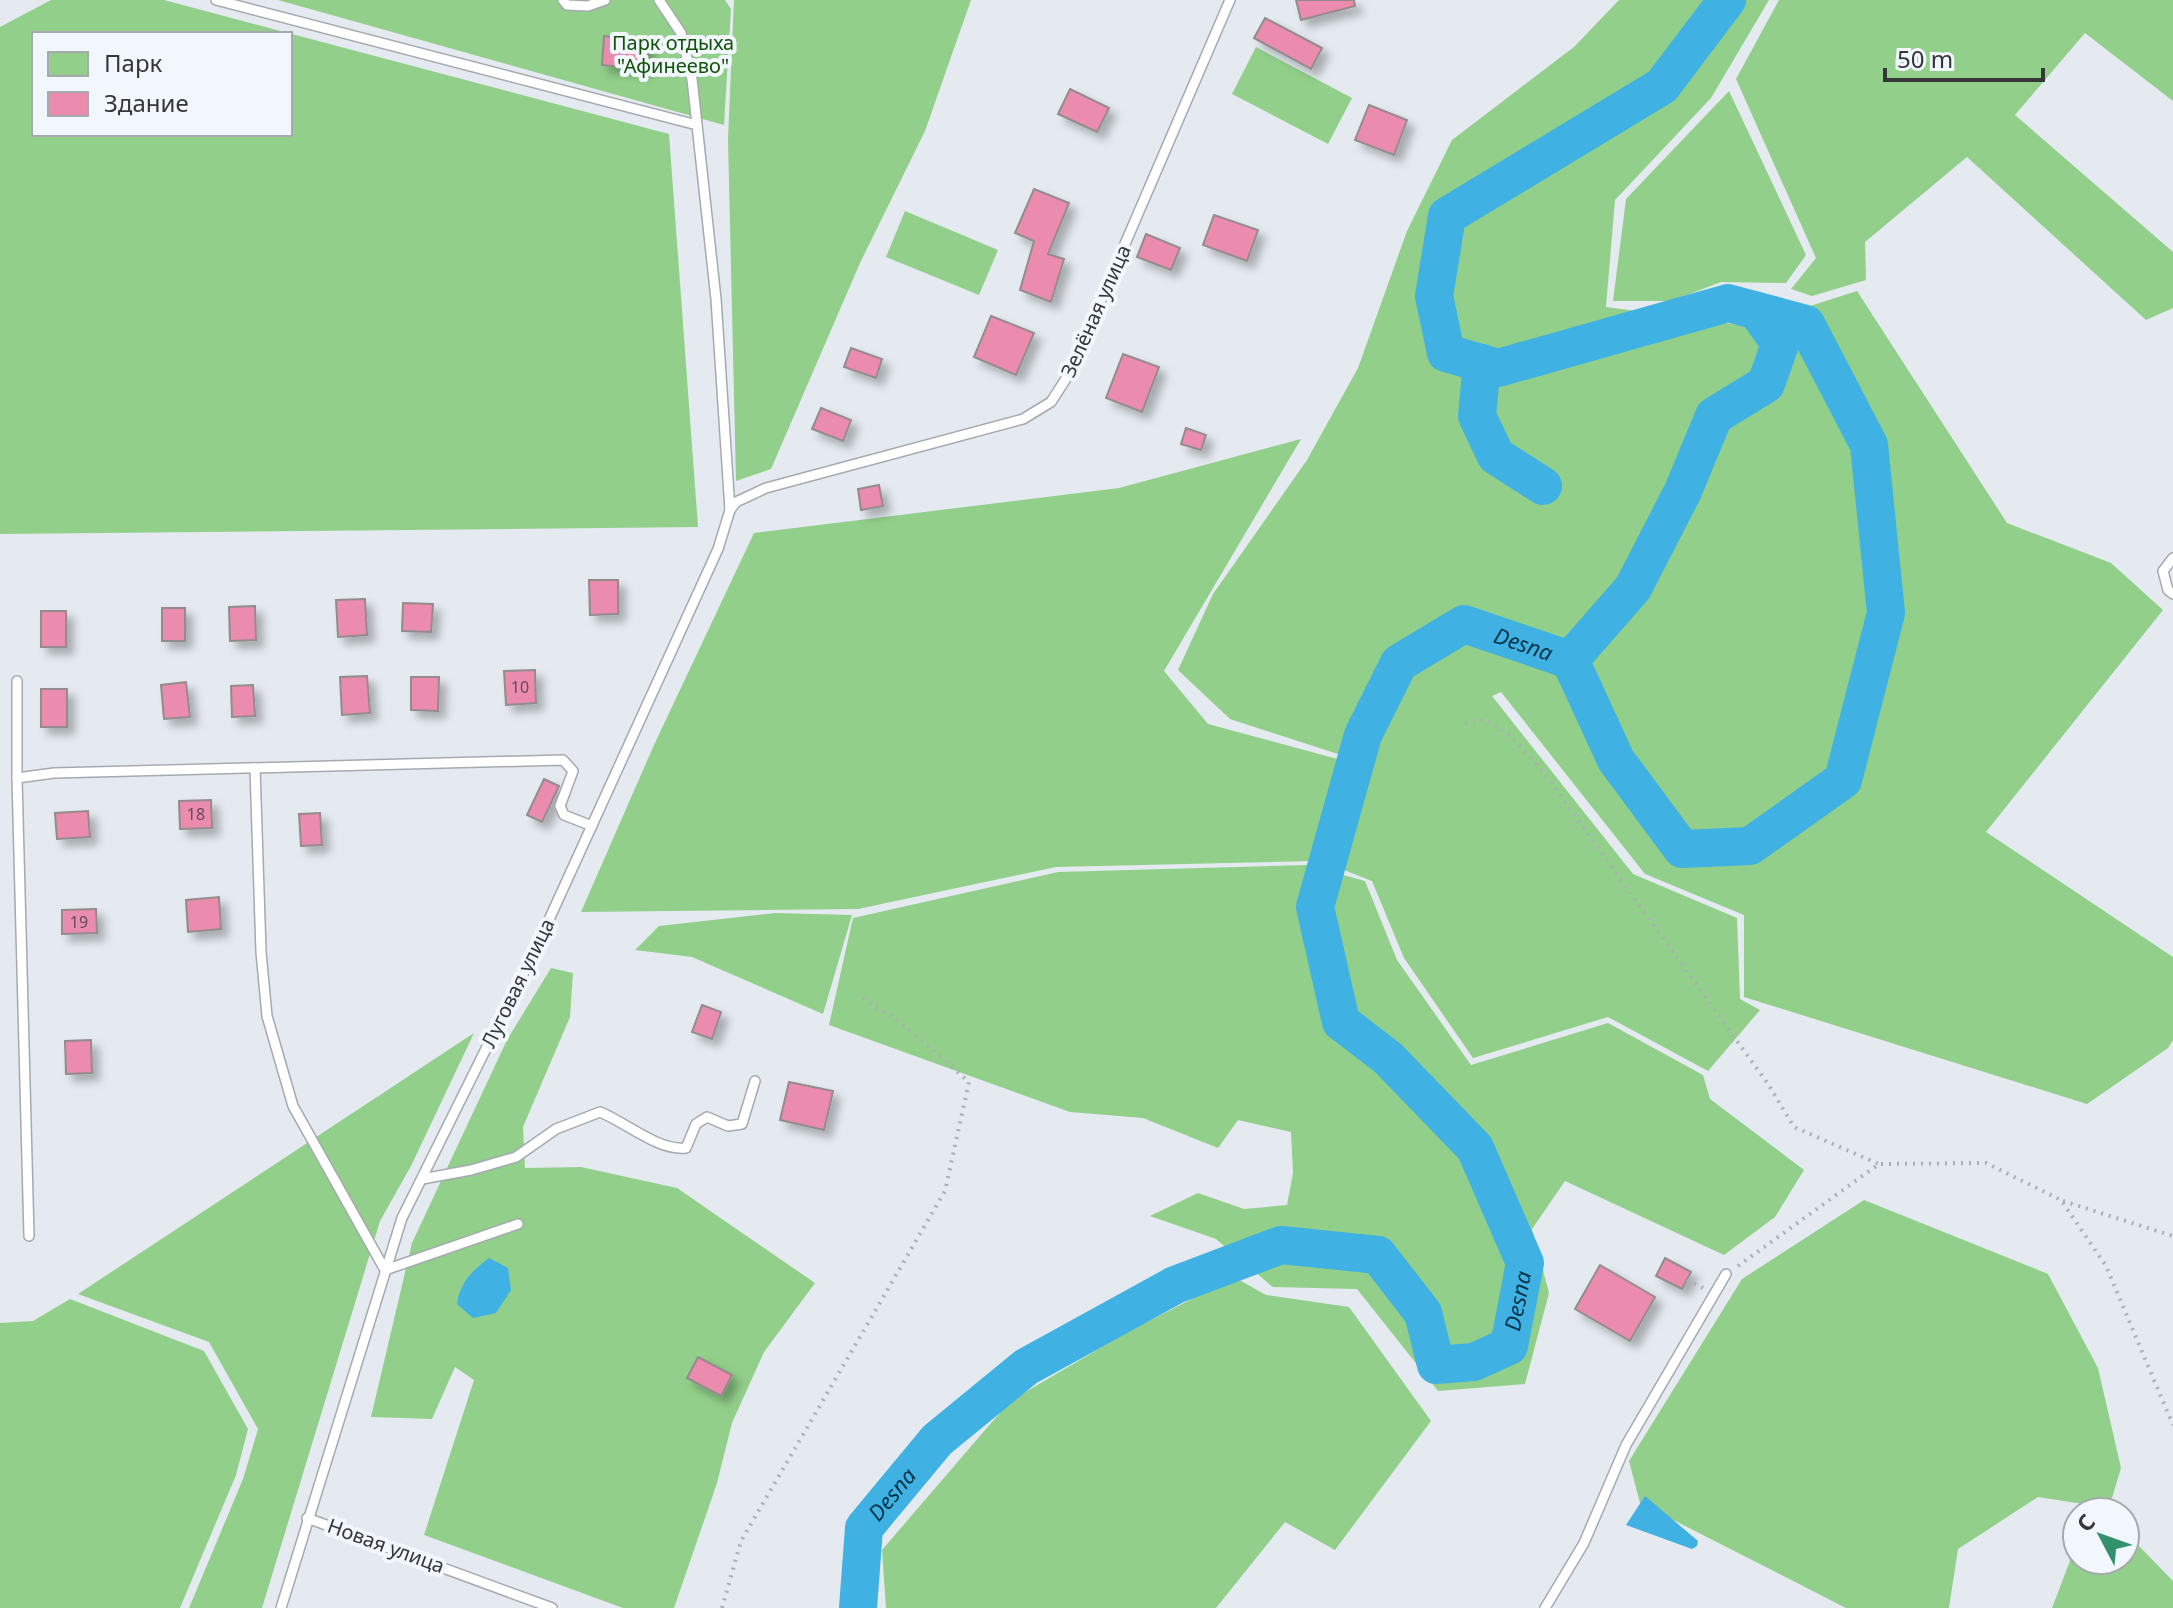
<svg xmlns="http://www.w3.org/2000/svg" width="2173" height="1608" font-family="'Noto Sans',sans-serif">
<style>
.green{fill:#92cf8a;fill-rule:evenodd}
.water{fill:#3fb1e3}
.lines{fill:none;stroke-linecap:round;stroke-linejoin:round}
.river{stroke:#3fb1e3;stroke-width:38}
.building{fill:#eb8bad;stroke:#938b8d;stroke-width:2;filter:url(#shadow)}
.lane-casing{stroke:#a4aab0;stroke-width:12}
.path{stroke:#abafb4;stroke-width:4;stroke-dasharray:2 6;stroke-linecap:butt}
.lane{stroke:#fff;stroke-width:9}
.labels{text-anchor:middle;stroke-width:8;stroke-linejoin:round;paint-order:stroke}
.number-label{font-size:16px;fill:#624c56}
.park-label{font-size:20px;fill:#115307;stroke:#f1f7fd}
.street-label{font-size:20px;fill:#353739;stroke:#f1f7fd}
.water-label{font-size:22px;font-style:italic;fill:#013448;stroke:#f1f7fd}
</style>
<defs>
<filter id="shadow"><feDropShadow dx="7" dy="7" stdDeviation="4" flood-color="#0004"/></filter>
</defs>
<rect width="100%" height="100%" fill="#e4eaf0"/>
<!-- green -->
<g class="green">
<path d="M51 0H164L669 134 698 527 0 534V27ZM34 34H290V134H34Z"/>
<polygon points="278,0 725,0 731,9 724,125"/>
<polygon points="734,0 971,0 925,131 860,263 771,469 736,481 728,139"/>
<polygon points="1619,0 1769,0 1711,98 1615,200 1606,307 1748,326 1857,291 2007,523 2111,563 2163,610 1986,832 2173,957 2173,1040 2168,1048 2087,1104 1744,997 1744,915 1645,874 1501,692 1492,696 1633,874 1737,918 1740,999 1760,1010 1708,1071 1608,1017 1473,1058 1404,958 1372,881 1339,868 1366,760 1344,756 1230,719 1178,670 1213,594 1307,460 1358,368 1407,231 1452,140 1574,47"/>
<polygon points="1779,0 2173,0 2173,101 2085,33 2015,115 2173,252 2173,308 2146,320 1967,157 1865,242 1866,280 1812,296 1791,289 1816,258 1736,79"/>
<polygon points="1256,47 1352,98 1328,144 1232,94"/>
<polygon points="1729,91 1806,255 1786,283 1721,282 1671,301 1613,301 1626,199"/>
<polygon points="905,211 998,250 979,295 886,257"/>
<polygon points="1301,439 1164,671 1208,724 1345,761 1314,861 1056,867 858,909 581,912 654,745 754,533 1119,488"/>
<polygon points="1307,865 1365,881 1397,960 1471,1065 1608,1023 1703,1075 1710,1099 1804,1170 1775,1217 1724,1255 1565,1181 1532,1229 1549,1293 1525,1384 1438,1391 1357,1289 1273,1287 1216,1239 1150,1216 1198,1193 1244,1209 1287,1205 1293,1173 1291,1132 1238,1120 1218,1148 1143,1118 1070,1112 829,1025 853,918 1058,872"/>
<polygon points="775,913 852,915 823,1014 692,957 635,950 659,926"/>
<polygon points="551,968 573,973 570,1017 523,1127 525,1168 581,1167 677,1188 815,1283 764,1352 732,1423 717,1483 674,1608 623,1608 424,1535 474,1380 455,1367 432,1419 371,1417 412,1243 507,1040"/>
<polygon points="474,1033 411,1166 380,1221 262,1608 189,1608 243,1479 258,1429 209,1342 78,1294"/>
<polygon points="1864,1200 2048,1274 2098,1368 2121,1468 2109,1508 2038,1497 1958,1549 1949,1608 1846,1608 1640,1503 1629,1461 1742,1279"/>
<polygon points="1234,1277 1266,1295 1349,1307 1431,1421 1335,1550 1285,1522 1216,1608 886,1608 882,1550 1010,1401 1126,1333"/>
<polygon points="70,1299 204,1351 248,1429 236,1475 180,1608 0,1608 0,1323 33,1321"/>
<polygon points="2138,1545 2173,1581 2173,1608 2052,1608 2073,1553 2077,1552 2077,1560 2125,1560 2125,1546"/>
</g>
<!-- water -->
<g class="water">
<path d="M489 1258 508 1268 511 1290 496 1313 473 1318 457 1304C460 1282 472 1271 489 1258Z"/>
<polygon points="1645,1496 1698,1541 1697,1546 1692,1549 1626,1525"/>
</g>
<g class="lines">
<!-- river -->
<g class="river">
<polyline points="1482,363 1477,416 1496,456 1543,486"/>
<polyline points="1570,660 1633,588 1683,491 1714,416 1766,384 1780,344 1757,311"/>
<path id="s1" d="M858 1608 864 1528 937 1440 1026 1367 1175 1285 1281 1245 1378 1255 1423 1313 1436 1365 1474 1362 1509 1346 1525 1263 1475 1148 1388 1058 1341 1022 1315 907 1363 735 1399 663 1464 624 1570 660 1616 760 1682 849 1750 846 1843 780 1886 613 1869 445 1806 324 1728 303 1498 368 1446 353 1434 296 1447 216 1662 86 1727 0"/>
</g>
</g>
<!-- building -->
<g class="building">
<polygon points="1296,0 1354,0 1355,6 1301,20"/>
<polygon points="1265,18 1322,48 1311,69 1254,38"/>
<polygon points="604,36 648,40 645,69 602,65"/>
<polygon points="1070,89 1109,108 1097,132 1058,114"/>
<polygon points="1369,105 1407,120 1394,155 1355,140"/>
<polygon points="1034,189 1069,203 1048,254 1064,259 1051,302 1020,290 1034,241 1015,233"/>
<polygon points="1214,215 1258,230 1247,261 1203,245"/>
<polygon points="1146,234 1180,248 1171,270 1137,257"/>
<polygon points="991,316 1034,333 1016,375 974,357"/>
<polygon points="851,348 882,359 876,378 844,367"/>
<polygon points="1123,354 1159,367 1142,412 1106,398"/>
<polygon points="821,408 851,420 843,441 812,429"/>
<polygon points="1186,428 1206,435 1201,450 1181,444"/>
<polygon points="879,485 883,506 861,510 858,489"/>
<polygon points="589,580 618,580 618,614 590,615"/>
<polygon points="365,599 367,635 338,637 336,600"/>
<polygon points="403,603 433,604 431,632 402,631"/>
<polygon points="255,606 256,640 230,641 229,607"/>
<rect x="162" y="608" width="23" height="33"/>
<rect x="41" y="611" width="25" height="36"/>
<polygon points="535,670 536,703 506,705 504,671"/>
<polygon points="367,676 370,713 342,715 340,677"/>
<polygon points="411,677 439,677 438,711 411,710"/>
<polygon points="186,682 190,717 164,719 161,685"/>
<polygon points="253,685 255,716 232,717 231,686"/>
<rect x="41" y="689" width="26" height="38"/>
<polygon points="544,779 559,786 542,822 527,815"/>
<polygon points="211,800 212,828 180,829 179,801"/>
<polygon points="88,811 90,837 57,839 55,813"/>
<polygon points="320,813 322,845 301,846 299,814"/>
<polygon points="219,897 221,929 188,932 186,900"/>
<polygon points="96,909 97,933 62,934 62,910"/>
<polygon points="702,1005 721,1012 712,1039 692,1032"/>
<polygon points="91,1040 92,1073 66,1074 65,1041"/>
<polygon points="789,1082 833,1091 824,1130 780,1120"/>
<polygon points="1665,1258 1691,1272 1682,1289 1656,1276"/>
<polygon points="1600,1265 1655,1297 1630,1341 1575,1309"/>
<polygon points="698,1357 732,1375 721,1396 687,1378"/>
</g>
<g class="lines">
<defs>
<g id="lane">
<polyline points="216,0 697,125"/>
<polyline points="563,0 567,5 588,6 605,0"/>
<polyline points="659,0 681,33 692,79 716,299 730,510"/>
<polyline points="2173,558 2163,571 2168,590 2173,594"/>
<polyline points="255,768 261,952 267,1016 293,1106 385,1270 518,1224"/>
<polyline points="17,778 17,681"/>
<path d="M422 1179 471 1170 516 1157 556 1129 600 1112C627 1123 658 1151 686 1148L696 1124 707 1117 728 1126 742 1124 755 1081"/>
<polyline points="29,1236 17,778 54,773 563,760 573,771 560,806 564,815 592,826"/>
<polyline points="307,1518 552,1608"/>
<polyline points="281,1608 402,1218 537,946 718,549 730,510 736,502 766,488 1023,419 1051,402 1069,374 1230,0"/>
<polyline points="1545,1608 1584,1543 1626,1445 1726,1274"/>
</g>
</defs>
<!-- lane casing -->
<use href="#lane" class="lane-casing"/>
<!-- path -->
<g class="path">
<polyline points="1465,723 1486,719 1512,737 1545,774 1768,1084 1794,1127 1879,1164"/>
<polyline points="2063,1201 2173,1236"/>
<polyline points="1738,1266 1879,1164 1986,1163 2061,1200 2106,1266 2173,1425"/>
<polyline points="1687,1280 1703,1288"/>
<polyline points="722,1608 741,1541 945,1191 969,1082 903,1024 862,998"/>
</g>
<!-- lane -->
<use href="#lane" class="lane"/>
</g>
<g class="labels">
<!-- number labels -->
<g class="number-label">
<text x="520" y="693">10</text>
<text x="196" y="820">18</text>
<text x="79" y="928">19</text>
</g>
<!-- park labels -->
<g class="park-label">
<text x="673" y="50">Парк отдыха<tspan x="673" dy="23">"Афинеево"</tspan></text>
</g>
<!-- street labels -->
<g class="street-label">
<text transform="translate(1096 311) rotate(-66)" y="7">Зелёная улица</text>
<text transform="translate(518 983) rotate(-64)" y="7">Луговая улица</text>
<text transform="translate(386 1546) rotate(20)" y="7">Новая улица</text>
</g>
<!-- water labels -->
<g class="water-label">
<text dy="8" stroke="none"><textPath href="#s1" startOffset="1804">Desna</textPath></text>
<text dy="8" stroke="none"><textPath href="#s1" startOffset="940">Desna</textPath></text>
<text dy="8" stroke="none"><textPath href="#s1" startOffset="124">Desna</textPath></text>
</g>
</g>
<!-- legend -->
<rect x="32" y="32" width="260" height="104" fill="#f1f7fd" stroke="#a6aaaf" stroke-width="2"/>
<rect x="48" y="52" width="40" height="24" fill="#92cf8a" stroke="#a6aaaf" stroke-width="2"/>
<text x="104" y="72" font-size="24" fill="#353739">Парк</text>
<rect x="48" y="92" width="40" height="24" fill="#eb8bad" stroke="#a6aaaf" stroke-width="2"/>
<text x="104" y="112" font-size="24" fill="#353739">Здание</text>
<!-- north arrow -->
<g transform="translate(2101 1536) rotate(311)"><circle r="38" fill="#f1f7fd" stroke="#a6aaaf" stroke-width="2"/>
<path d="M0-6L14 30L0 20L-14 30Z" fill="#33926b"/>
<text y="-12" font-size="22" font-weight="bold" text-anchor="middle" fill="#353739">С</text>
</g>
<!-- scale -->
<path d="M1885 68v12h158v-12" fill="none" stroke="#353739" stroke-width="4"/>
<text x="1897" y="68" font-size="24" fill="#353739" stroke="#f1f7fd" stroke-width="6" paint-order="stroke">50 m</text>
</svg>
